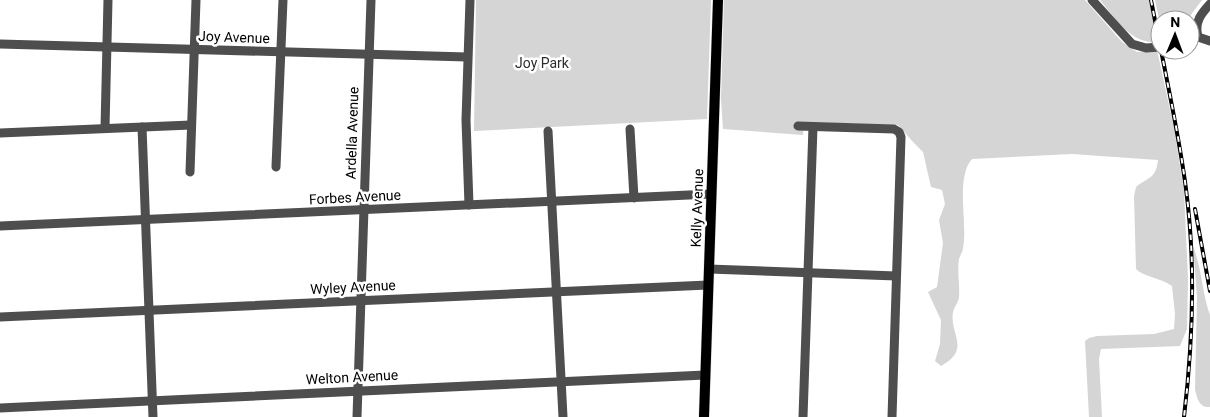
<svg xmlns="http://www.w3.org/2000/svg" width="1210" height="417" font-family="Roboto,sans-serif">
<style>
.green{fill:#d5d5d5}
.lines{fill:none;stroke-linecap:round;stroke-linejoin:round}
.major-casing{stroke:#dbdbdb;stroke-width:11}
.minor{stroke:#4e4e4e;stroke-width:9}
.major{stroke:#000;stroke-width:10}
.rail-casing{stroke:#000;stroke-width:4}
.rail{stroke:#fff;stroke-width:2;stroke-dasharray:5.5;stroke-linecap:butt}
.labels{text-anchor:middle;stroke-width:5;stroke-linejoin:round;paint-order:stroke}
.street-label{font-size:14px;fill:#000;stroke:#fff}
.park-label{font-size:14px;fill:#2c2c2c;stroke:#fff}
</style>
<rect width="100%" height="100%" fill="#fff"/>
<!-- green -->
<g class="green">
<polygon points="476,0 711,0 707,119 474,131"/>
<path d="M724 0H1085L1122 42 1137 52 1157 50 1174 128 1184 191 1188 279 1187 329 1180 346 1101 349 1099 359 1102 417H1089L1085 341 1089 338 1097 336 1154 334 1174 329 1175 314 1172 286C1161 278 1144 277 1136 269L1134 196 1136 187C1148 177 1156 179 1158 160L1072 154 972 159C955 178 968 224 963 248 963 252 960 255 959 259 957 272 960 285 959 298 958 303 954 307 953 312 949 334 972 349 941 366L935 361 940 344 941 320 928 292 937 287 943 243 939 220 945 204 942 190 931 187 923 152 914 143 898 125 804 122 803 135 723 129 721 99Z"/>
<path d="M1100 0H1149L1158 42C1131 45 1115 18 1100 0Z"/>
<polygon points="1155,0 1202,0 1187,20 1160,20 1160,24"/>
<path d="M1193 246C1202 269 1202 293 1210 315V407C1199 408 1197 398 1195 389L1197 297Z"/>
</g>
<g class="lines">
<defs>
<polyline id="major" points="704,417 718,0"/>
</defs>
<!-- major casing -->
<use href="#major" class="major-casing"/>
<!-- minor -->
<g class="minor">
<polyline points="1092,0 1132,44 1146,48 1160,47"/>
<path d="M1198 37C1194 22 1201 14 1210 4"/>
<polyline points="1190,40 1198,37 1210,41"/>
<polyline points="0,44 467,57"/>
<polyline points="798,126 894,129 899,132 901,137 892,417"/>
<polyline points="142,127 153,417"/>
<polyline points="105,128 108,0"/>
<polyline points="630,129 634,198"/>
<polyline points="548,131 563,417"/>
<polyline points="0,133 191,125"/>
<polyline points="276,167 283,0"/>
<polyline points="190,172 196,0"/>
<polyline points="469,205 466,120 470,0"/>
<polyline points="0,226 711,194"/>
<polyline points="709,269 896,276"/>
<polyline points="0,317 708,285"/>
<polyline points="0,408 705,375"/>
<polyline points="357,417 371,0"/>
<polyline points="803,417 813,127"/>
</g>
<!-- major -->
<use href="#major" class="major"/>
<defs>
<g id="rail">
<polyline points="1151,0 1160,46"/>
<path d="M1161 50C1170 96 1180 142 1186 189 1196 265 1193 341 1184 417"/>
<polyline points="1195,209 1210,291"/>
</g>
</defs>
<!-- rail casing -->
<use href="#rail" class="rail-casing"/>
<!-- rail -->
<use href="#rail" class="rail"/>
</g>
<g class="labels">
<!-- street labels -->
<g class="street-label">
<text transform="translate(234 37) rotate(2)" y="5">Joy Avenue</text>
<text transform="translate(352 133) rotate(-88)" y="5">Ardella Avenue</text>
<text transform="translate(355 197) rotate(-3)" y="5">Forbes Avenue</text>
<text transform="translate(697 208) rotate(-88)" y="5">Kelly Avenue</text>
<text transform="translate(353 287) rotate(-3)" y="5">Wyley Avenue</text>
<text transform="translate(352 377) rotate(-3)" y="5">Welton Avenue</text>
</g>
<!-- park labels -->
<g class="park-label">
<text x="542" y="68">Joy Park</text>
</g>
</g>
<!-- north arrow -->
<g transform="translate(1175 35) rotate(1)"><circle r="24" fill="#ffffff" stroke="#999999"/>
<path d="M0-4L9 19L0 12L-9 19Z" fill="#000000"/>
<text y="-8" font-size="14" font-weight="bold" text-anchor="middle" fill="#000000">N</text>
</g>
</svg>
